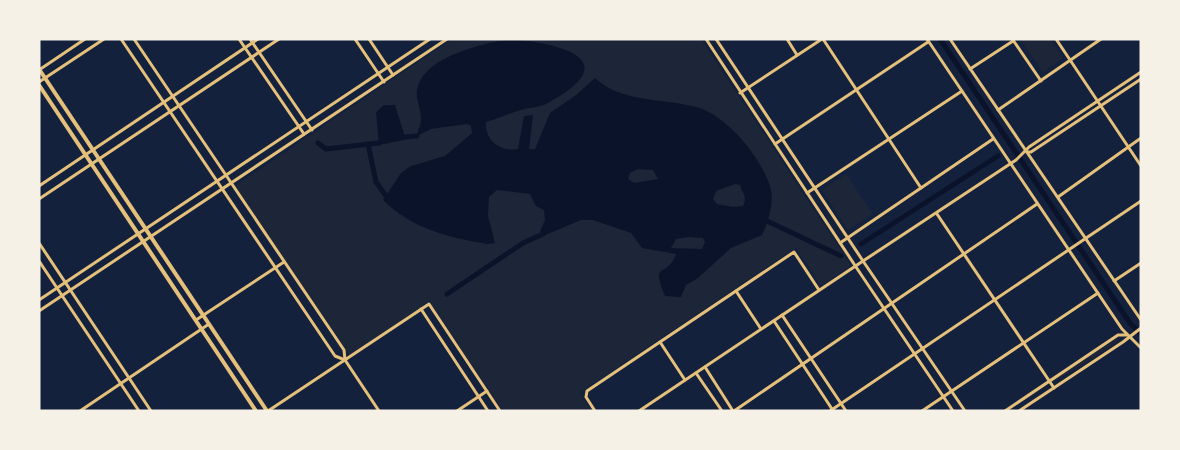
<svg xmlns="http://www.w3.org/2000/svg" width="1180" height="450" font-family="Cabin,sans-serif">
<style>
.green{fill:#1d2539}
.water{fill:#0b132b;fill-rule:evenodd}
.lines{fill:none;stroke-linecap:round;stroke-linejoin:round}
.canal{stroke:#0b132b;stroke-width:5}
.minor{stroke:#e5c07b;stroke-width:3}
.tertiary{stroke:#e5c07b;stroke-width:3}
.secondary{stroke:#e5c07b;stroke-width:4}
</style>
<rect width="100%" height="100%" fill="#14213d"/>
<!-- green -->
<g class="green">
<polygon points="452,39 701,39 851,266 821,286 796,248 579,393 591,411 503,411 429,302 349,355 235,186"/>
<polygon points="1020,39 1050,39 1063,58 1043,72"/>
<polygon points="846,174 873,214 848,230 822,190"/>
<polygon points="1116,339 1120,341 1054,382 1052,380"/>
</g>
<!-- water -->
<g class="water">
<path d="M509 39C559 43 628 59 548 103 540 108 530 107 521 110 509 113 498 119 486 122 485 141 500 152 518 149L524 116 533 115 529 149H535L550 113 576 95 595 78C621 103 663 98 696 107 726 114 764 160 771 190 774 203 768 223 762 235L731 248 698 278 686 285 681 297 665 296C650 260 667 279 676 254L642 248 631 233 593 220H581L543 236 540 231 545 220 544 210 536 206 530 194 497 190 489 197 488 216 495 243 488 244C449 238 411 228 383 200L401 173 411 166 445 156 472 133 471 126 467 124 431 129 417 136C417 130 422 125 421 118 421 107 414 98 418 86 427 56 482 44 509 39ZM638 169 653 170 658 179 634 183 628 179 630 173ZM735 184 740 185C742 194 748 195 743 206L733 207 717 204 713 199 716 191ZM689 237 703 238 705 242 702 249 671 248 676 239Z"/>
<polygon points="384,105 395,105 405,137 404,140 379,145 376,112"/>
</g>
<g class="lines">
<!-- canal -->
<g class="canal">
<polyline points="940,39 1130,323 1141,334"/>
<polyline points="405,137 417,136"/>
<polyline points="318,143 326,149 379,143"/>
<polyline points="368,144 376,182 386,196"/>
<polyline points="767,221 841,256"/>
<polyline points="861,244 998,156"/>
<polyline points="447,294 523,243 543,234"/>
</g>
<!-- minor -->
<g class="minor">
<polyline points="121,39 335,356 345,360"/>
<polyline points="134,39 344,350 345,360 379,411"/>
<polyline points="239,39 304,134"/>
<polyline points="250,39 312,130"/>
<polyline points="355,39 384,82"/>
<polyline points="369,39 393,75"/>
<polyline points="787,39 797,55"/>
<polyline points="823,39 921,188"/>
<polyline points="927,39 1122,329 1141,348"/>
<polyline points="950,39 1141,320"/>
<polyline points="1056,39 1141,166"/>
<polyline points="1013,40 1041,81"/>
<polyline points="970,69 1013,41"/>
<polyline points="39,70 85,39"/>
<polyline points="39,82 104,39"/>
<polyline points="740,93 822,39"/>
<polyline points="998,110 1101,39"/>
<polyline points="775,144 928,42"/>
<polyline points="1027,152 1031,152 1141,79"/>
<polyline points="39,186 258,39"/>
<polyline points="807,193 962,91"/>
<polyline points="1058,197 1141,138"/>
<polyline points="39,199 279,39"/>
<polyline points="937,214 1054,388"/>
<polyline points="39,243 151,411"/>
<polyline points="840,243 993,139"/>
<polyline points="39,261 139,411"/>
<polyline points="856,267 953,411"/>
<polyline points="1114,281 1141,263"/>
<polyline points="736,291 761,329"/>
<polyline points="421,309 488,411"/>
<polyline points="782,315 846,411"/>
<polyline points="196,320 284,262"/>
<polyline points="774,321 832,409"/>
<polyline points="660,342 685,380"/>
<polyline points="705,367 733,411"/>
<polyline points="696,373 722,411"/>
<polyline points="80,411 209,324"/>
<polyline points="268,411 429,304 500,411"/>
<polyline points="457,411 487,391"/>
<polyline points="595,411 586,397 587,391 794,252 819,290"/>
<polyline points="734,411 1037,204"/>
<polyline points="830,411 1141,201"/>
<polyline points="922,411 1098,293"/>
<polyline points="965,411 863,261 1016,160 1029,147 1141,72"/>
<polyline points="1005,411 1118,335 1127,335"/>
<polyline points="1019,411 1123,342 1141,328"/>
</g>
<!-- tertiary -->
<g class="tertiary">
<polyline points="706,39 856,267"/>
<polyline points="39,300 430,39"/>
<polyline points="39,311 447,39"/>
<polyline points="639,411 863,261 716,39"/>
</g>
<!-- secondary -->
<g class="secondary">
<polyline points="39,69 267,411"/>
<polyline points="39,85 256,411"/>
</g>
</g>
<!-- border -->
<rect width="1180" height="450" fill="none" stroke="#f6f1e7" stroke-width="81"/>
</svg>
